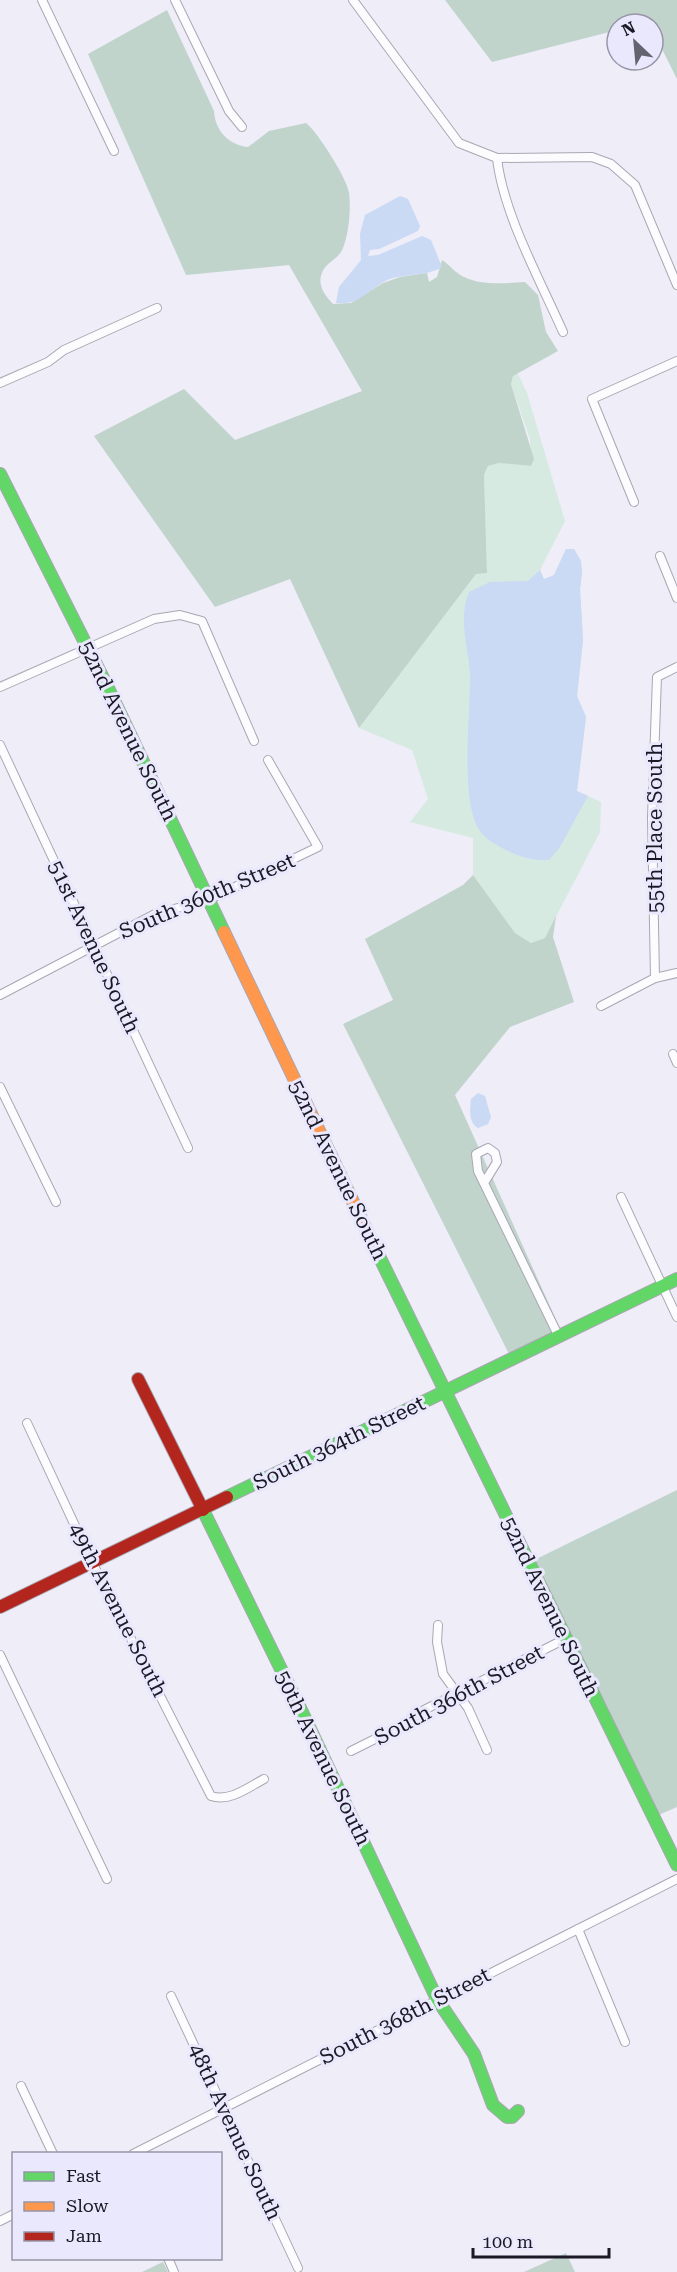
<svg xmlns="http://www.w3.org/2000/svg" width="677" height="2272" font-family="'Roboto Serif',serif">
<style>
.green{fill:#d6eae1}
.forest{fill:#c0d4cc}
.water{fill:#cad9f4}
.lines{fill:none;stroke-linecap:round;stroke-linejoin:round}
.street-casing{stroke:#a9a7b2;stroke-width:10}
.fast-casing{stroke:#a9a7b2;stroke-width:14}
.slow-casing{stroke:#a9a7b2;stroke-width:14}
.jam-casing{stroke:#a9a7b2;stroke-width:14}
.street{stroke:#fcfcfe;stroke-width:8}
.fast{stroke:#63d668;stroke-width:12}
.slow{stroke:#ff974d;stroke-width:12}
.jam{stroke:#b3261e;stroke-width:12}
.labels{text-anchor:middle;stroke-width:6;stroke-linejoin:round;paint-order:stroke}
.street-label{font-size:21px;fill:#1b1925;stroke:#eae8fd}
</style>
<rect width="100%" height="100%" fill="#eeedf8"/>
<!-- green -->
<polygon class="green" points="517,372 527,393 565,521 540,570 544,579 553,577 566,549 574,549 581,561 582,573 580,589 583,640 577,696 586,717 577,791 601,802 600,832 545,938 531,943 515,933 473,875 473,838 410,822 428,799 412,750 359,728 476,574 487,573 484,475 488,466 499,463 531,466 530,439 511,384 513,376"/>
<!-- forest -->
<g class="forest">
<polygon points="445,0 677,0 677,79 653,31 653,24 648,22 617,24 617,30 492,62"/>
<path d="M167 10 214 111C215 131 229 145 248 147L269 131 306 123C317 131 348 180 349 193 351 209 349 233 343 248 338 261 324 262 321 276 318 287 326 297 333 304L351 303 383 283 400 277 427 273 429 282 437 277 442 260C450 265 455 273 464 277 483 286 505 283 525 282L538 295 546 332 558 351 513 376 511 384 534 459 531 466 499 463 488 466 484 475 487 573 476 574 359 728 290 579 215 607 94 436 184 389 235 440 362 391 289 265 186 275 88 54Z"/>
<polygon points="473,875 515,933 531,943 545,938 556,916 553,937 574,1002 510,1027 455,1095 562,1333 511,1358 343,1024 393,1000 365,939 463,885"/>
<polygon points="677,1490 677,1807 654,1817 528,1563"/>
<polygon points="566,2253 575,2272 524,2272"/>
<polygon points="163,2262 168,2272 142,2272"/>
</g>
<!-- water -->
<g class="water">
<path d="M400 196 408 199 420 226 418 231 379 249 370 250 368 256 378 255 422 236 431 240 442 267C426 277 405 273 387 280 369 289 359 306 336 303L339 287 361 260 360 234 365 215Z"/>
<path d="M566 549H574L581 561 582 573 580 589 583 640 577 696 586 717 577 791 588 796 560 847 549 860C532 861 517 856 502 848 494 843 485 839 480 831 459 802 471 710 470 673 468 645 458 619 469 592L490 582 528 581 540 570 544 579 554 575Z"/>
<path d="M478 1093 485 1096 491 1117 488 1124 478 1128C468 1122 470 1109 471 1099Z"/>
</g>
<g class="lines">
<defs>
<g id="street">
<polyline points="42,0 114,151"/>
<polyline points="175,0 229,111 242,127"/>
<polyline points="353,0 459,143 497,158 592,157 611,164 635,185 677,285"/>
<path d="M497 158C503 213 540 280 563 332"/>
<polyline points="0,383 48,362 64,350 157,308"/>
<polyline points="634,502 592,399 677,361"/>
<polyline points="660,556 677,598"/>
<polyline points="0,687 154,619 180,615 202,621 254,741"/>
<polyline points="0,745 188,1148"/>
<polyline points="655,978 652,818 657,677 677,667"/>
<polyline points="0,995 155,914 208,900 318,847 268,760"/>
<polyline points="601,1006 655,978 677,973"/>
<polyline points="673,1054 677,1063"/>
<polyline points="0,1087 56,1202"/>
<polyline points="484,1183 497,1162 495,1153 488,1148 476,1154 478,1171 558,1335"/>
<polyline points="621,1197 677,1317"/>
<path d="M27 1423 92 1562 211 1796C230 1802 247 1788 264 1779"/>
<polyline points="438,1625 437,1642 443,1674 468,1708 487,1750"/>
<polyline points="0,1655 107,1879"/>
<polyline points="351,1751 399,1727 424,1710 565,1639"/>
<polyline points="578,1929 625,2042"/>
<polyline points="171,1996 298,2268"/>
<polyline points="21,2086 53,2154"/>
<polyline points="133,2154 677,1879"/>
<polyline points="0,2221 14,2214"/>
<polyline points="168,2258 174,2272"/>
</g>
<g id="fast">
<polyline points="0,474 109,690 224,932"/>
<polyline points="377,1252 677,1865"/>
<polyline points="227,1497 677,1279"/>
<polyline points="203,1510 303,1714 437,1999 474,2054 493,2105 507,2117 512,2117 518,2111"/>
</g>
<polyline id="slow" points="224,932 377,1252"/>
<g id="jam">
<polyline points="138,1379 203,1510"/>
<polyline points="0,1607 227,1497"/>
</g>
</defs>
<!-- street casing -->
<use href="#street" class="street-casing"/>
<!-- fast casing -->
<use href="#fast" class="fast-casing"/>
<!-- slow casing -->
<use href="#slow" class="slow-casing"/>
<!-- jam casing -->
<use href="#jam" class="jam-casing"/>
<!-- street -->
<use href="#street" class="street"/>
<!-- fast -->
<use href="#fast" class="fast"/>
<!-- slow -->
<use href="#slow" class="slow"/>
<!-- jam -->
<use href="#jam" class="jam"/>
</g>
<g class="labels">
<!-- street labels -->
<g class="street-label">
<text transform="translate(128 731) rotate(64)" y="7">52nd Avenue South</text>
<text transform="translate(655 828) rotate(-90)" y="7">55th Place South</text>
<text transform="translate(207 896) rotate(-23)" y="7">South 360th Street</text>
<text transform="translate(94 947) rotate(65)" y="7">51st Avenue South</text>
<text transform="translate(338 1170) rotate(64)" y="7">52nd Avenue South</text>
<text transform="translate(339 1443) rotate(-26)" y="7">South 364th Street</text>
<text transform="translate(550 1607) rotate(64)" y="7">52nd Avenue South</text>
<text transform="translate(118 1610) rotate(63)" y="7">49th Avenue South</text>
<text transform="translate(459 1695) rotate(-28)" y="7">South 366th Street</text>
<text transform="translate(323 1758) rotate(64)" y="7">50th Avenue South</text>
<text transform="translate(405 2016) rotate(-27)" y="7">South 368th Street</text>
<text transform="translate(235 2132) rotate(65)" y="7">48th Avenue South</text>
</g>
</g>
<!-- legend -->
<rect x="12" y="2152" width="210" height="108" fill="#eae8fd" stroke="#9795a7" stroke-width="1.5"/>
<rect x="24" y="2172" width="30" height="9" fill="#63d668" stroke="#9795a7" stroke-width="1.5"/>
<text x="66" y="2182" font-size="18" fill="#1b1925">Fast</text>
<rect x="24" y="2202" width="30" height="9" fill="#ff974d" stroke="#9795a7" stroke-width="1.5"/>
<text x="66" y="2212" font-size="18" fill="#1b1925">Slow</text>
<rect x="24" y="2232" width="30" height="9" fill="#b3261e" stroke="#9795a7" stroke-width="1.5"/>
<text x="66" y="2242" font-size="18" fill="#1b1925">Jam</text>
<!-- north arrow -->
<g transform="translate(635 42) rotate(334)"><circle r="28" fill="#eae8fd" stroke="#9795a7" stroke-width="1.5"/>
<path d="M0-4.5L10 22L0 15L-10 22Z" fill="#65636f"/>
<text y="-9" font-size="16" font-weight="bold" text-anchor="middle" fill="#1b1925">N</text>
</g>
<!-- scale -->
<path d="M473 2248v9h136v-9" fill="none" stroke="#1b1925" stroke-width="3"/>
<text x="482" y="2248" font-size="18" fill="#1b1925" stroke="#eae8fd" stroke-width="4.5" paint-order="stroke">100 m</text>
</svg>
